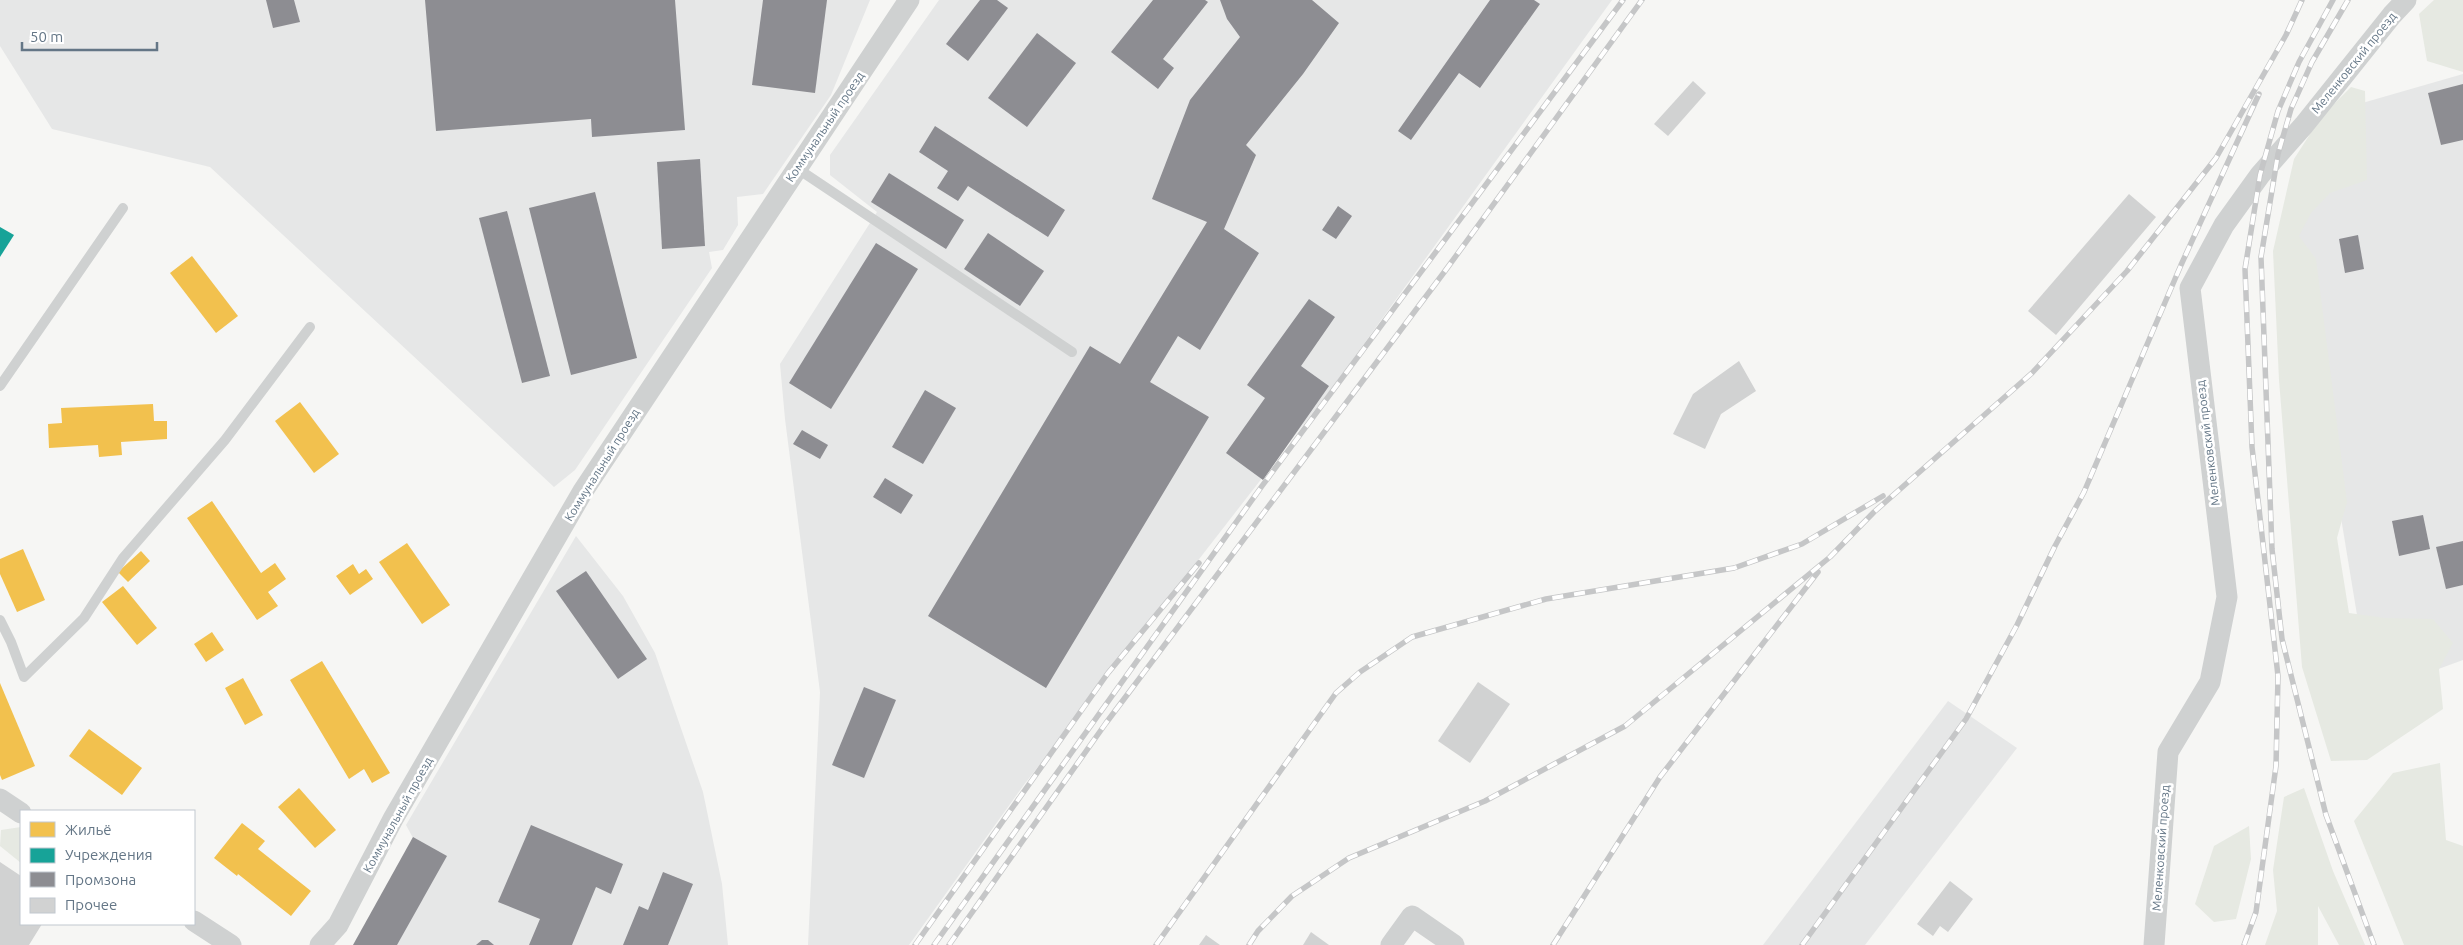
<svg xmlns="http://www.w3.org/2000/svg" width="2463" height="945" font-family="Ubuntu,sans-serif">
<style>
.built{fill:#e6e7e7}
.green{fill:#e6e9e2}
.homes{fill:#f2c14e}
.public{fill:#17a398}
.industry{fill:#8d8d92}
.building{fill:#d1d2d2}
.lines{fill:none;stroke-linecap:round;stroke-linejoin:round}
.service{stroke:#cfd1d1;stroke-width:10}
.minor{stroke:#cfd1d1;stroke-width:21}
.rail-casing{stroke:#c5c6c7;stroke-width:5.5}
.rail{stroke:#fff;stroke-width:4;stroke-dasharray:11;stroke-linecap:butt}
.labels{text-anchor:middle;stroke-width:5;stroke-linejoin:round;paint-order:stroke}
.street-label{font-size:12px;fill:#647686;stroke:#fff}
</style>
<rect width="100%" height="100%" fill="#f6f6f4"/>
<!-- built -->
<g class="built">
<polygon points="0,0 870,0 831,95 763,194 737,197 738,225 723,250 709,252 712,268 575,470 554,487 210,167 52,129 0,46"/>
<polygon points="939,0 1612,0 1335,384 1023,786 909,945 808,945 820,692 785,419 780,364 877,212 830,175 830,155"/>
<polygon points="2463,74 2463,660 2370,694 2294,232 2331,112"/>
<polygon points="576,536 623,596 655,653 703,792 722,884 728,945 353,945 413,838 406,825"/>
<polygon points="1948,701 2017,748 1865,945 1763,945"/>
</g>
<!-- green -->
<g class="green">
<polygon points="2434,0 2463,0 2463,72 2427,61 2419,14"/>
<polygon points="2351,87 2365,91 2367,180 2330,193 2311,213 2299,236 2316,259 2347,502 2337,538 2349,613 2385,618 2433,619 2453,643 2439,669 2443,709 2367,760 2331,761 2302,667 2279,380 2273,251 2294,159 2321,117"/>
<polygon points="2440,763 2446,840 2463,846 2463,945 2404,945 2354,821 2393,773"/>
<polygon points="2304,788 2333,871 2365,945 2339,945 2318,906 2318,945 2265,945 2277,911 2273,870 2284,797"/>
<polygon points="2249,826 2251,859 2236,919 2214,922 2195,904 2214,846"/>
<polygon points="21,827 21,863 0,846 1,830"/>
</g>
<!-- homes -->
<g class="homes">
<polygon points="192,256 238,316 216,333 170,273"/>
<polygon points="300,402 339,454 314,473 275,421"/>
<polygon points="153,404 154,421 167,421 167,439 121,442 122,455 99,457 98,445 49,448 48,424 62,423 61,408"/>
<polygon points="212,501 261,573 275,563 286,579 268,592 278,606 257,620 187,518"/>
<polygon points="407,543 450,605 422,624 379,562"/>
<polygon points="23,549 45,600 17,612 0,574 0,559"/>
<polygon points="141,551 150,561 128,582 118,572"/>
<polygon points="353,564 359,574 366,569 373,579 350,595 336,576"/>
<polygon points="123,586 157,628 137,645 102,602"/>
<polygon points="212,632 224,650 206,662 194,644"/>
<polygon points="322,661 390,773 372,783 364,769 349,779 290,680"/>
<polygon points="243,678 263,715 245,725 225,688"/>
<polygon points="0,683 35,766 2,780 0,775"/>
<polygon points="89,729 142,768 122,795 69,756"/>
<polygon points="299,788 336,830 315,848 278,807"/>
<polygon points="242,823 265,841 258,849 311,891 291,916 238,874 237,876 214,858"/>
</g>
<!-- public -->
<polygon class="public" points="0,227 14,235 0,257"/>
<!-- industry -->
<g class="industry">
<polygon points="266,0 294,0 300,22 273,28"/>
<polygon points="425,0 675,0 685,130 592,137 591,119 436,131"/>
<polygon points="763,0 827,0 815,93 752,85"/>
<polygon points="980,0 997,0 1008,8 968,61 946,44"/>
<polygon points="1153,0 1205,0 1208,2 1163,59 1174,68 1158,89 1111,52"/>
<polygon points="1220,0 1312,0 1339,23 1303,74 1246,145 1256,155 1224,229 1259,253 1200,350 1178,336 1150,382 1209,417 1046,688 928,616 1090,346 1120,364 1207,222 1152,199 1190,100 1240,37 1227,19"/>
<polygon points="1490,0 1534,0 1540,4 1480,88 1459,73 1411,140 1398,131"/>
<polygon points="1037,33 1076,63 1027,127 988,98"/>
<polygon points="2463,84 2463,140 2441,145 2428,93"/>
<polygon points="935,126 1065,210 1048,237 968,186 958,201 937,188 948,171 919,152"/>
<polygon points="700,159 705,246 662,249 657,162"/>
<polygon points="889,173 964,220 946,249 871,202"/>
<polygon points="595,192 637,358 571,375 529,208"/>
<polygon points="1338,206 1352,216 1336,239 1322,230"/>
<polygon points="507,211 550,376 522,383 479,218"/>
<polygon points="988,233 1044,271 1020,306 964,269"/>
<polygon points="2358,235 2364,269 2345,273 2339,239"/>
<polygon points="876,243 918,269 831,409 789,383"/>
<polygon points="1309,299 1335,317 1301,366 1329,386 1263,480 1226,453 1265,398 1247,385"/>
<polygon points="925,390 956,408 923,464 892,447"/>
<polygon points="802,430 828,445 820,459 793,444"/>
<polygon points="885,478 913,495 901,514 873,497"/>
<polygon points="2423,515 2430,549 2399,556 2392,521"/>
<polygon points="2463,541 2463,585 2446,589 2436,547"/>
<polygon points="586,571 647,659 618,679 556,591"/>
<polygon points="864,687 896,700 864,778 832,765"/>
<polygon points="531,825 623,864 611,894 596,887 572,945 529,945 540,919 498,902"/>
<polygon points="413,837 447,856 397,945 353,945"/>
<polygon points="663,872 693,884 668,945 623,945 639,906 648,910"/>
<polygon points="482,940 488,940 494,945 476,945"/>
</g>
<!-- building -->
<g class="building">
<polygon points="1693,81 1706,93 1668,136 1654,124"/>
<polygon points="2129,194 2156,217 2056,335 2028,311"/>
<polygon points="1739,361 1756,391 1721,414 1705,449 1673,434 1693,394"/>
<polygon points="1478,682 1510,704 1470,763 1438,741"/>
<polygon points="0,862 21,876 21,924 42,924 29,945 0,945"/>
<polygon points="1950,881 1973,899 1948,932 1940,926 1933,936 1917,924"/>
<polygon points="1311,932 1329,945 1303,945"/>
<polygon points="1206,935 1220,945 1199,945"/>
</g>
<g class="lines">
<!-- service -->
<g class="service">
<polyline points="798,169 1072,352"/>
<polyline points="0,386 123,208"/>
<polyline points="0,620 11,642 24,677 84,618 123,558 225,440 310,327"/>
</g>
<!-- minor -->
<g class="minor">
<polyline points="0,799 21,813"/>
<polyline points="194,921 231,945"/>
<polyline points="320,945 338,925 393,819 583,491 909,0"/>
<polyline points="1391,945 1412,916 1454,945"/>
<polyline points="2154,945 2168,752 2210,682 2227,597 2190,288 2224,225 2260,175 2304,125 2392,15 2406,0"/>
</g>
<defs>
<g id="rail">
<polyline points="2348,0 2312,62 2291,109 2278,154 2261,257 2272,549 2282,639 2326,815 2374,945"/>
<polyline points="915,945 1108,673 1199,563"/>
<polyline points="934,945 1262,486 1623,0"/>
<polyline points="949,945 1106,723 1445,271 1642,0"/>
<polyline points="1156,945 1336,693 1360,672 1412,637 1546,599 1734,568 1802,544 1883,496"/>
<polyline points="1249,945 1258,931 1292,896 1349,858 1485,801 1625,726 1830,557 1874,512 2032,373 2127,271 2216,158 2286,35 2302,0"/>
<polyline points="1553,945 1660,777 1818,572"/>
<polyline points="1802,945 1966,719 2017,625 2055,546 2084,492 2181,265 2259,94"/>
<polyline points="2244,945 2256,912 2276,766 2278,676 2252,447 2245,269 2260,175 2278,111 2299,62 2333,0"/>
</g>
</defs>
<!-- rail casing -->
<use href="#rail" class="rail-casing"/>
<!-- rail -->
<use href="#rail" class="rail"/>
</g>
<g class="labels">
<!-- street labels -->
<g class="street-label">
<text transform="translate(2354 63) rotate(-51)" y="4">Меленковский проезд</text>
<text transform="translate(825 127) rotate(-56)" y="4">Коммунальный проезд</text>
<text transform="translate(2208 443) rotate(-97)" y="4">Меленковский проезд</text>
<text transform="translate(602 465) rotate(-58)" y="4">Коммунальный проезд</text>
<text transform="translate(398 815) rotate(-61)" y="4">Коммунальный проезд</text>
<text transform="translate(2161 848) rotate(-86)" y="4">Меленковский проезд</text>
</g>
</g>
<!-- legend -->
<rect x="20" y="810" width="175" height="115" fill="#ffffff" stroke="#c1c8cf"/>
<rect x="30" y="822" width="25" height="15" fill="#f2c14e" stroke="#c1c8cf"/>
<text x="65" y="835" font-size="15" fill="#647686">Жильё</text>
<rect x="30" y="848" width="25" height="15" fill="#17a398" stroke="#c1c8cf"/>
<text x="65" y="860" font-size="15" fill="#647686">Учреждения</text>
<rect x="30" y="872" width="25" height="15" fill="#8d8d92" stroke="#c1c8cf"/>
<text x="65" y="885" font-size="15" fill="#647686">Промзона</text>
<rect x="30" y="898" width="25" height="15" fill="#d1d2d2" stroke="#c1c8cf"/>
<text x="65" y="910" font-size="15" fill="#647686">Прочее</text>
<!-- scale -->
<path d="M22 42v8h135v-8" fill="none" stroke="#647686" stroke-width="2.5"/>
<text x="30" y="42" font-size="15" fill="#647686" stroke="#ffffff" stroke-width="4" paint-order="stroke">50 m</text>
</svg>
